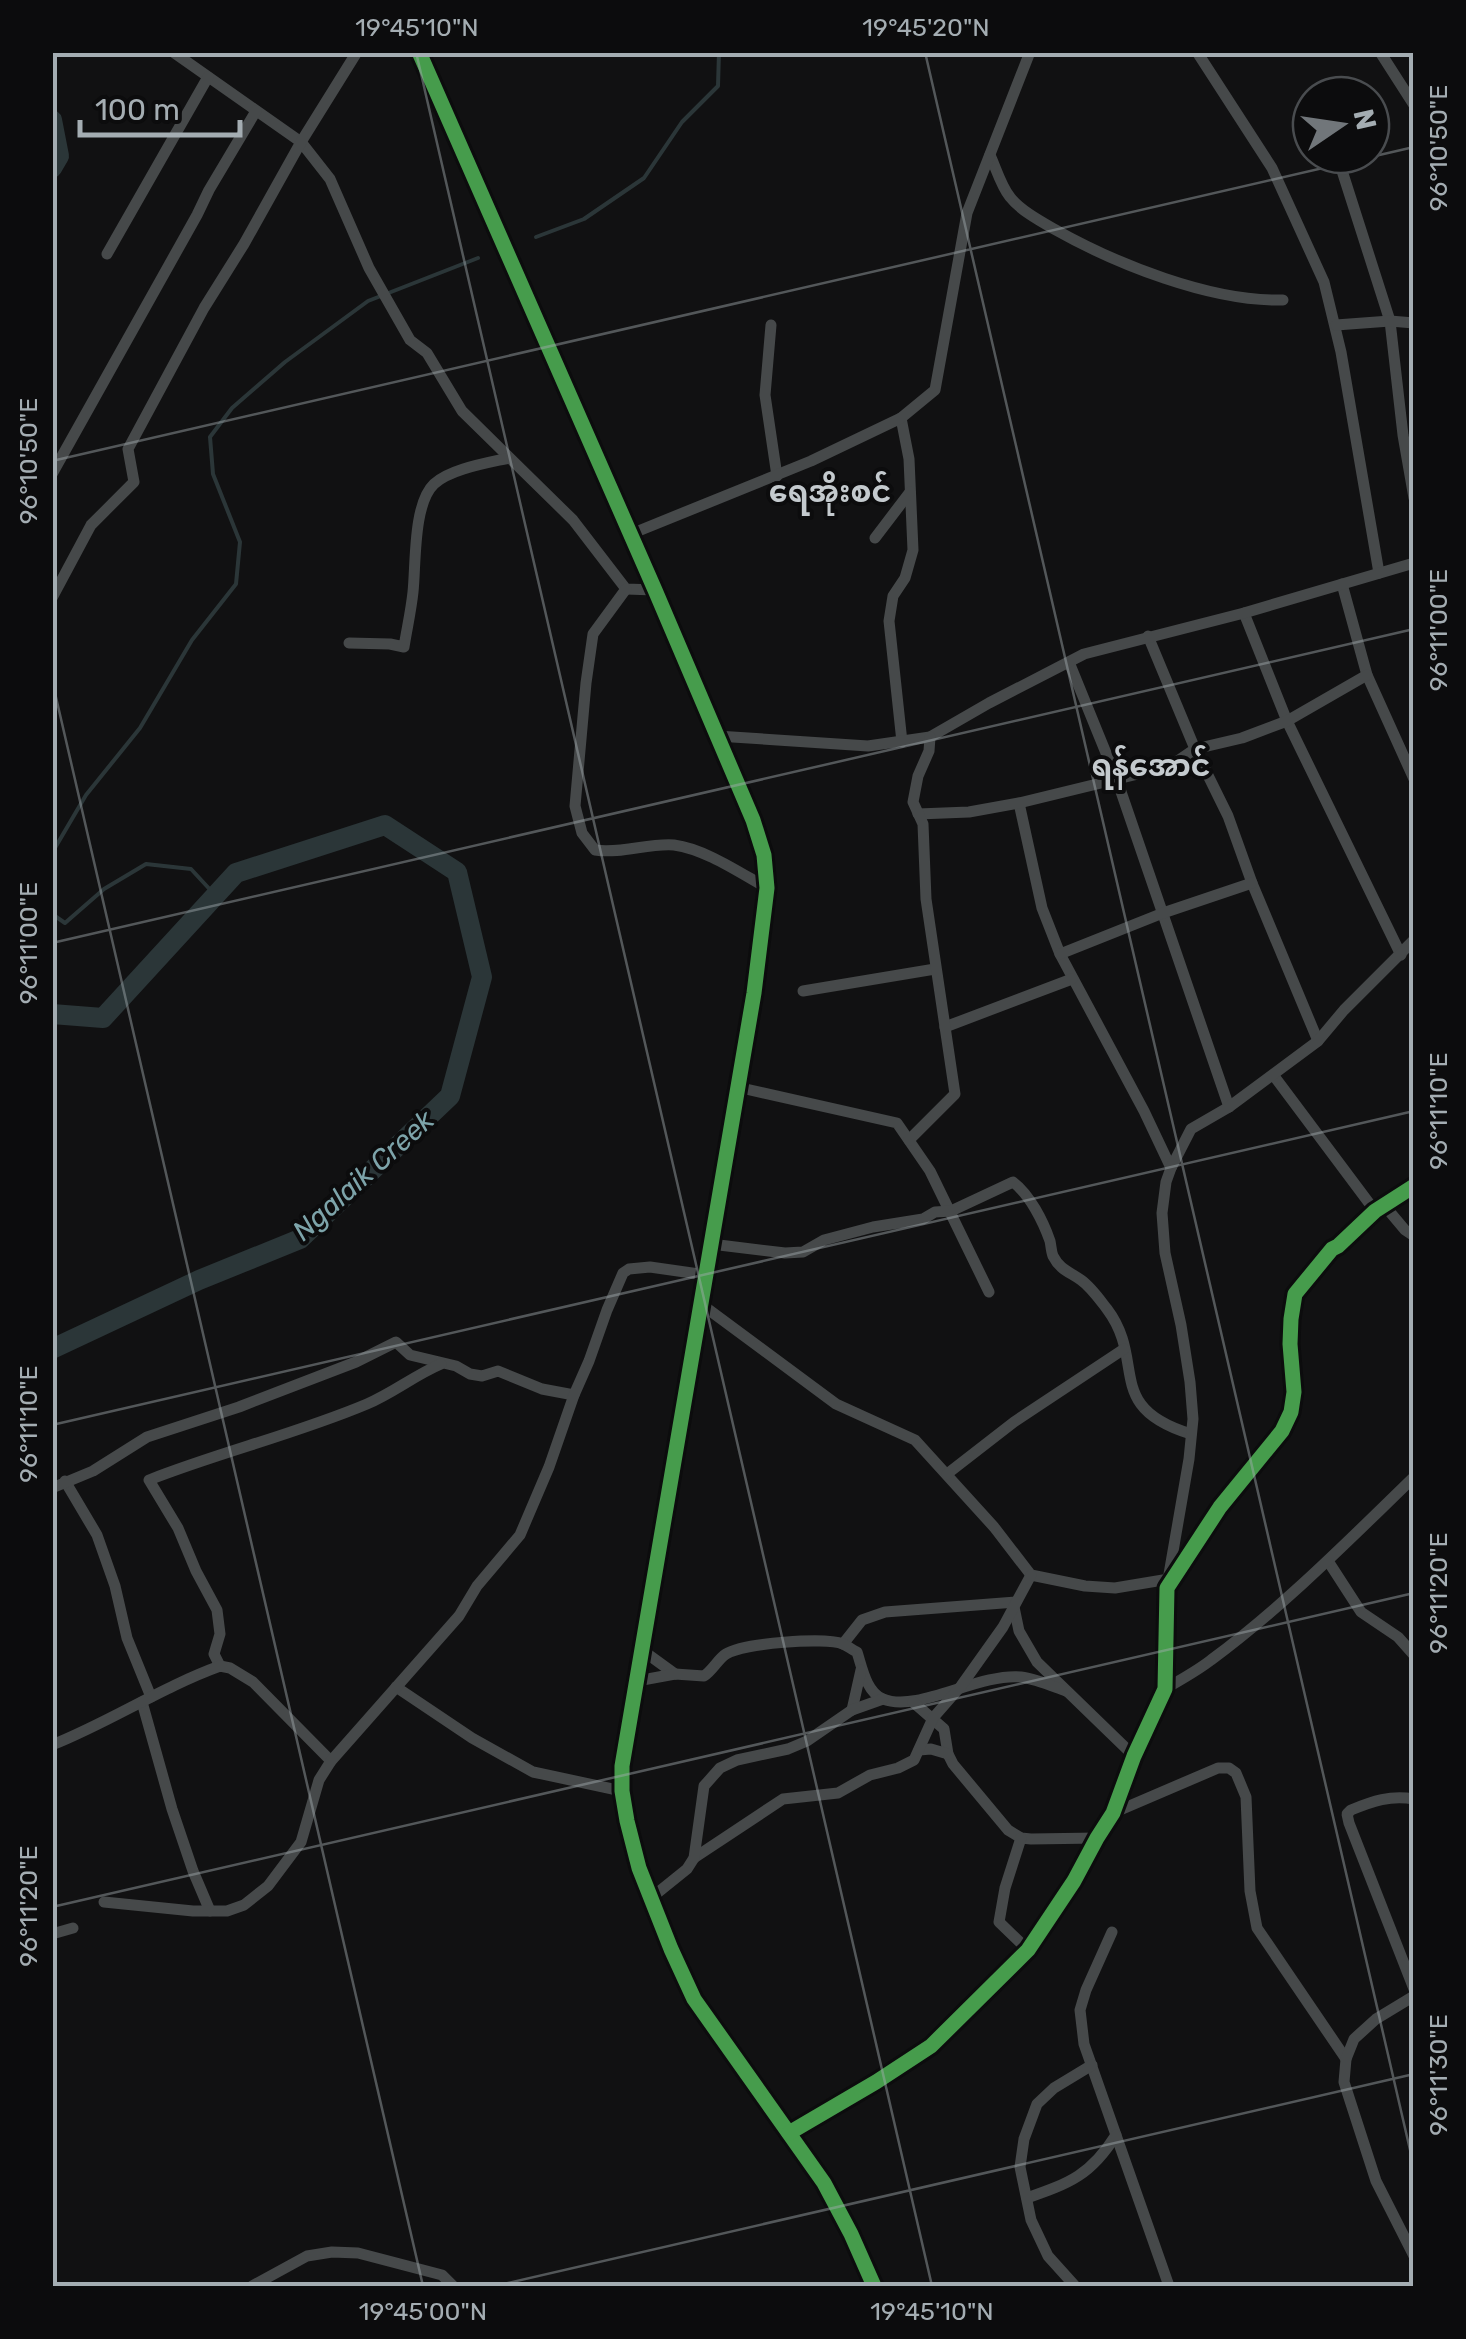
<svg xmlns="http://www.w3.org/2000/svg" width="1466" height="2339" font-family="Rubik,'Noto Sans Myanmar',sans-serif">
<style>
.lines{fill:none;stroke-linecap:round;stroke-linejoin:round}
.stream{stroke:#2b3638;stroke-width:4}
.river{stroke:#2b3638;stroke-width:20}
.street{stroke:#46494a;stroke-width:11}
.cycleway-casing{stroke:#0c0c0d;stroke-width:21}
.cycleway{stroke:#469c4c;stroke-width:15}
.ticks{fill:none;stroke:#a4adb2;stroke-width:2.5;stroke-opacity:0.45}
.labels{text-anchor:middle;stroke-width:8;stroke-linejoin:round;paint-order:stroke}
.water-label{font-size:28px;font-style:italic;fill:#7da4aa;stroke:#0c0c0d}
.quarter-label{font-size:30px;font-weight:bold;fill:#c4cace;stroke:#0c0c0d}
.neatline{fill:none;stroke:#a4adb2;stroke-width:4}
.ticks-label{font-size:25px;text-anchor:middle;fill:#a4adb2}
</style>
<rect width="100%" height="100%" fill="#111112"/>
<g class="lines">
<!-- stream -->
<g class="stream">
<polyline points="536,237 584,219 644,178 682,122 718,86 719,52"/>
<polyline points="52,853 86,795 140,728 192,640 236,584 240,542 213,474 210,437 232,408 285,362 368,301 478,258"/>
<polyline points="52,914 65,923 104,889 146,864 191,869 215,895"/>
</g>
<!-- river -->
<g class="river">
<polyline points="52,120 59,156 52,168"/>
<polyline points="52,1014 103,1018 236,873 385,825 457,872 482,977 450,1096 300,1239 199,1280 52,1349"/>
</g>
<!-- street -->
<g class="street">
<polyline points="173,52 301,142 330,179 369,268 410,340 427,353 462,411 573,520 626,589 655,590"/>
<polyline points="419,52 655,590 753,820 764,855 767,888 754,993 622,1766 622,1791 627,1821 639,1868 671,1949 694,1999 824,2183 851,2234 874,2286"/>
<polyline points="1197,52 1272,168 1324,282 1341,352 1379,573"/>
<polyline points="1380,52 1414,105"/>
<path d="M990 155C996 168 1001 186 1010 197 1020 210 1040 221 1054 229 1116 264 1211 302 1283 300"/>
<polyline points="1337,155 1390,321 1403,435 1414,498"/>
<polyline points="107,254 208,77"/>
<polyline points="771,325 765,395 777,476"/>
<polyline points="1336,325 1390,321 1414,323"/>
<polyline points="901,418 909,459 913,550 905,578 893,596 889,621 902,742"/>
<polyline points="52,474 197,215 209,190 256,111"/>
<polyline points="631,534 811,461 901,418 935,390 967,213 1030,52"/>
<polyline points="875,538 910,492"/>
<polyline points="1342,584 1367,675 1414,779"/>
<path d="M626 589 593 634 586 683 575 806 582 833 595 850C622 854 648 843 674 845 705 849 740 873 767 888"/>
<polyline points="52,598 91,525 134,482 128,449 204,308 244,244 301,142 357,52"/>
<polyline points="1244,613 1287,721 1401,955"/>
<polyline points="1148,636 1195,749 1228,816 1252,883 1318,1041"/>
<path d="M349 643 390 644 404 647C407 628 411 611 413 592 416 564 413 504 434 484 450 469 487 463 509 458"/>
<polyline points="1069,662 1117,780 1229,1107"/>
<polyline points="717,736 868,746 930,737 989,703 1084,654 1244,613 1414,563"/>
<polyline points="1019,803 1042,908 1060,954 1144,1111 1171,1168"/>
<polyline points="918,814 969,812 1019,803 1138,774 1176,762 1195,749 1242,738 1287,721 1367,675"/>
<polyline points="1060,954 1163,913 1252,883"/>
<polyline points="803,991 935,969"/>
<polyline points="945,1027 1072,979"/>
<polyline points="1274,1076 1375,1211"/>
<polyline points="737,1087 897,1123 930,1171 989,1292"/>
<polyline points="909,1140 955,1094 926,899 923,824 913,802 918,776 929,751 930,737"/>
<polyline points="1384,1205 1405,1230 1414,1236"/>
<path d="M711 1244 785 1253 803 1252 824 1240 873 1227 923 1219 935 1212 951 1211 1013 1182C1030 1195 1043 1221 1050 1241 1051 1245 1051 1251 1053 1256 1060 1270 1070 1272 1081 1280 1091 1287 1100 1300 1107 1309 1147 1362 1103 1407 1191 1434"/>
<polyline points="701,1304 836,1404 915,1440 994,1527 1031,1575 1085,1586 1115,1588 1169,1579"/>
<polyline points="947,1474 1014,1422 1124,1349"/>
<polyline points="65,1481 97,1535 115,1586 127,1638 151,1697"/>
<polyline points="52,1488 93,1471 147,1437 239,1407 356,1362 396,1342 410,1355 456,1366 470,1374 482,1376 498,1371 542,1389 574,1395"/>
<polyline points="1328,1561 1361,1612 1398,1637 1414,1655"/>
<polyline points="1168,1580 1189,1459 1193,1419 1190,1382 1181,1325 1165,1253 1162,1213 1166,1182 1171,1168 1191,1129 1229,1107 1318,1041 1344,1010 1414,940"/>
<polyline points="1014,1607 1019,1631 1037,1662 1134,1756"/>
<polyline points="843,1644 862,1620 885,1612 1016,1602"/>
<polyline points="642,1650 675,1674"/>
<path d="M220 1666 214 1654 220 1634 217 1610 196 1571 178 1528 149 1480C220 1452 296 1434 367 1404 393 1393 415 1375 441 1364"/>
<path d="M637 1681 675 1674 704 1676C713 1670 718 1659 726 1654 743 1643 825 1637 843 1644 848 1646 852 1650 857 1652 862 1667 866 1692 883 1699 918 1713 978 1673 1021 1677 1036 1679 1052 1686 1066 1691"/>
<polyline points="396,1687 472,1738 533,1772 622,1791"/>
<path d="M1165 1689C1180 1680 1197 1671 1211 1660 1284 1606 1349 1540 1414 1477"/>
<polyline points="142,1702 172,1809 193,1871 210,1911"/>
<polyline points="913,1702 944,1729 948,1754 953,1764 1008,1830 1021,1838 1031,1839 1097,1838"/>
<polyline points="852,1710 861,1670"/>
<path d="M52 1745C110 1722 162 1687 220 1666L230 1668 253 1682 331 1761"/>
<polyline points="919,1750 931,1749 948,1754"/>
<path d="M1414 1799C1390 1795 1373 1801 1351 1810L1347 1814 1349 1823 1414 1989"/>
<polyline points="1113,1813 1218,1768 1229,1768 1236,1773 1246,1797 1250,1891 1257,1928 1346,2059"/>
<polyline points="1021,1838 1005,1888 999,1922 1028,1950"/>
<polyline points="694,1858 783,1799 838,1793 870,1775 898,1768 914,1760 933,1718 961,1686 1003,1627 1031,1575"/>
<polyline points="651,1898 687,1869 694,1858 704,1786 720,1768 737,1760 788,1749 807,1741 852,1710 883,1699"/>
<polyline points="104,1902 193,1911 227,1911 244,1905 268,1886 301,1842 319,1780 331,1761 459,1616 477,1586 520,1535 549,1467 574,1395 589,1361 607,1310 623,1273 629,1269 650,1267 706,1275"/>
<polyline points="1112,1932 1086,1990 1080,2010 1084,2044 1169,2286"/>
<polyline points="52,1934 73,1928"/>
<polyline points="1414,1996 1376,2019 1354,2039 1346,2059 1344,2082 1376,2181 1414,2256"/>
<polyline points="789,2133 876,2082 931,2046 1028,1950 1074,1881 1097,1838 1113,1813 1134,1756 1165,1689 1167,1588 1220,1507 1282,1431 1291,1412 1294,1392 1290,1344 1291,1319 1295,1294 1332,1249 1338,1246 1375,1211 1414,1186"/>
<path d="M1027 2198C1070 2183 1091 2175 1116 2135"/>
<polyline points="252,2286 307,2256 332,2252 358,2253 442,2275 453,2286"/>
<polyline points="1075,2286 1048,2256 1031,2220 1020,2167 1024,2139 1037,2104 1054,2088 1092,2065"/>
</g>
<defs>
<g id="cycleway">
<polyline points="419,52 655,590 753,820 764,855 767,888 754,993 622,1766 622,1791 627,1821 639,1868 671,1949 694,1999 824,2183 851,2234 874,2286"/>
<polyline points="789,2133 876,2082 931,2046 1028,1950 1074,1881 1097,1838 1113,1813 1134,1756 1165,1689 1167,1588 1220,1507 1282,1431 1291,1412 1294,1392 1290,1344 1291,1319 1295,1294 1332,1249 1338,1246 1375,1211 1414,1186"/>
</g>
</defs>
<!-- cycleway casing -->
<use href="#cycleway" class="cycleway-casing"/>
<!-- cycleway -->
<use href="#cycleway" class="cycleway"/>
</g>
<!-- ticks -->
<path class="ticks" d="M416 52 932 2286M925 52 1414 2167M52 461 1414 147M52 680 423 2286M52 943 1414 629M52 1425 1414 1111M52 1907 1414 1593M495 2286 1414 2074"/>
<g class="labels">
<!-- water labels -->
<g class="water-label">
<text transform="translate(363 1175) rotate(-42)" y="10">Ngalaik Creek</text>
</g>
<!-- quarter labels -->
<g class="quarter-label">
<text x="830" y="502">ရေအိုးစင်</text>
<text x="1151" y="776">ရန်အောင်</text>
</g>
</g>
<!-- border -->
<rect width="1466" height="2339" fill="none" stroke="#0c0c0d" stroke-width="110"/>
<!-- north arrow -->
<g transform="translate(1341 125) rotate(77)"><circle r="48" fill="#0c0c0d" stroke="#494c4f" stroke-width="2.5"/>
<path d="M0-8L18 38L0 25L-18 38Z" fill="#71767a"/>
<text y="-15" font-size="28" font-weight="bold" text-anchor="middle" fill="#a4adb2">N</text>
</g>
<!-- scale -->
<path d="M80 120v15h160v-15" fill="none" stroke="#a4adb2" stroke-width="5"/>
<text x="95" y="120" font-size="30" fill="#a4adb2" stroke="#0c0c0d" stroke-width="8" paint-order="stroke">100 m</text>
<rect x="55" y="55" width="1356" height="2229" class="neatline"/>
<g class="ticks-label">
<text x="417" y="36">19°45'10"N</text>
<text x="926" y="36">19°45'20"N</text>
<text transform="translate(1438 148) rotate(-90)" y="9">96°10'50"E</text>
<text transform="translate(28 461) rotate(-90)" y="9">96°10'50"E</text>
<text transform="translate(1438 630) rotate(-90)" y="9">96°11'00"E</text>
<text transform="translate(28 943) rotate(-90)" y="9">96°11'00"E</text>
<text transform="translate(1438 1111) rotate(-90)" y="9">96°11'10"E</text>
<text transform="translate(28 1424) rotate(-90)" y="9">96°11'10"E</text>
<text transform="translate(1438 1593) rotate(-90)" y="9">96°11'20"E</text>
<text transform="translate(28 1906) rotate(-90)" y="9">96°11'20"E</text>
<text transform="translate(1438 2075) rotate(-90)" y="9">96°11'30"E</text>
<text x="423" y="2320">19°45'00"N</text>
<text x="932" y="2320">19°45'10"N</text>
</g>
</svg>
